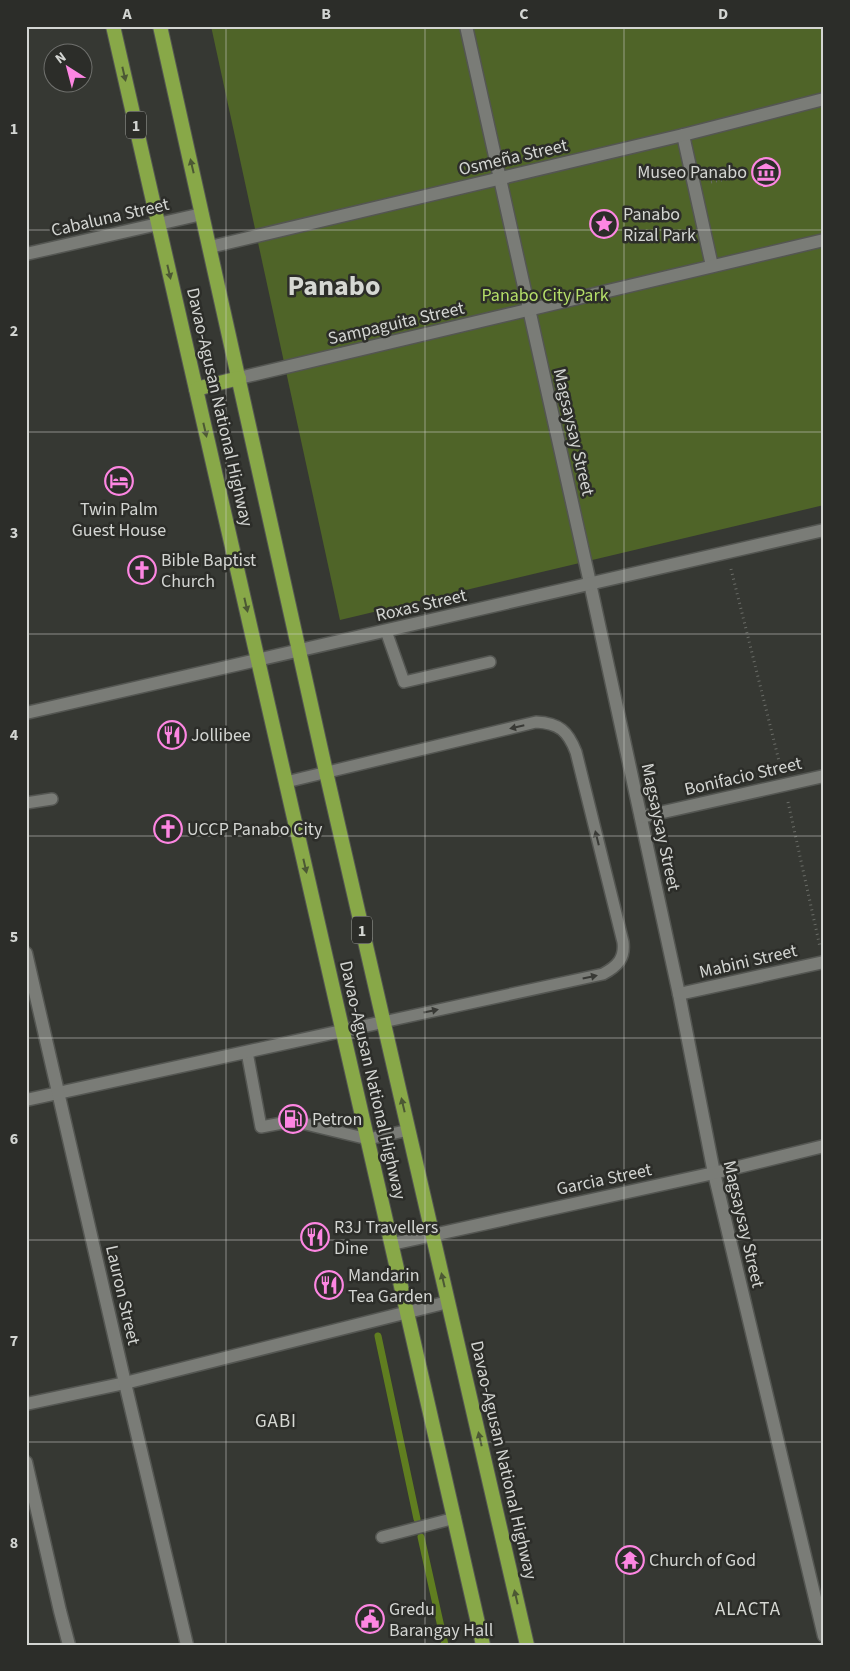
<svg xmlns="http://www.w3.org/2000/svg" width="850" height="1671" font-family="'Source Sans 3',sans-serif">
<style>
.green{fill:#4f6428}
.lines{fill:none;stroke-linecap:round;stroke-linejoin:round}
.stream{stroke:#607e20;stroke-width:7}
.service-casing{stroke:#545652;stroke-width:14}
.pedestrian-casing{stroke:#545652;stroke-width:15}
.minor-casing{stroke:#545652;stroke-width:15}
.tertiary-casing{stroke:#545652;stroke-width:15}
.secondary-casing{stroke:#545652;stroke-width:15}
.trunk-casing{stroke:#545652;stroke-width:16}
.path{stroke:#6a6c67;stroke-width:3;stroke-dasharray:1 4;stroke-linecap:butt}
.service{stroke:#7a7c77;stroke-width:11}
.pedestrian{stroke:#7a7c77;stroke-width:12}
.minor{stroke:#7a7c77;stroke-width:12}
.tertiary{stroke:#7a7c77;stroke-width:12}
.secondary{stroke:#7a7c77;stroke-width:12}
.trunk{stroke:#88a848;stroke-width:14}
.oneway{fill:#4c5834}
.oneway2{fill:#383935}
.grid{fill:none;stroke:#d3d5d2;stroke-width:1;stroke-opacity:0.55}
.labels{text-anchor:middle;stroke-width:5;stroke-linejoin:round;paint-order:stroke}
.shield{fill:#2c2d29;stroke:#a1a39f;stroke-width:1}
.shield-label{font-size:16px;font-weight:bold;fill:#d3d5d2}
.street-label{font-size:18px;fill:#d3d5d2;stroke:#2c2d29}
.poi-label{font-size:18px;fill:#d3d5d2;stroke:#2c2d29;text-anchor:start}
.park-label{font-size:18px;fill:#b5df69;stroke:#2c2d29}
.neighbourhood-label{font-size:19px;letter-spacing:1px;fill:#d6d8d3;stroke:#2c2d29}
.town-label{font-size:28px;font-weight:bold;fill:#d6d8d3;stroke:#2c2d29}
.neatline{fill:none;stroke:#d3d5d2;stroke-width:2}
.grid-label{font-size:16px;text-anchor:middle;font-weight:bold;fill:#d3d5d2}
</style>
<rect width="100%" height="100%" fill="#363833"/>
<!-- green -->
<polygon class="green" points="211,26 824,26 824,505 340,620"/>
<g class="lines">
<!-- stream -->
<g class="stream">
<polyline points="378,1336 417,1519"/>
<polyline points="421,1537 445,1645"/>
</g>
<defs>
<g id="service">
<polyline points="386,631 404,682 490,662"/>
<path d="M286 782 536 722C559 723 568 731 576 752L623 942C625 958 618 966 603 974L383 1022"/>
<polyline points="26,803 52,799"/>
<polyline points="247,1052 261,1127 293,1121 368,1139 409,1130"/>
<polyline points="382,1537 455,1518"/>
</g>
<g id="pedestrian">
<polyline points="466,26 590,583"/>
<polyline points="683,135 712,266"/>
<polyline points="210,247 683,135 824,99"/>
<polyline points="239,378 824,240"/>
</g>
<g id="minor">
<polyline points="590,583 679,994 714,1173 824,1636"/>
<polyline points="641,817 824,776"/>
<polyline points="679,994 824,962"/>
<polyline points="26,1100 383,1022"/>
<polyline points="26,1404 125,1383 448,1302"/>
<polyline points="26,1462 60,1611 69,1645"/>
</g>
<g id="tertiary">
<polyline points="26,713 824,530"/>
<polyline points="26,953 125,1383 187,1645"/>
<polyline points="392,1244 714,1173 824,1146"/>
</g>
<polyline id="secondary" points="26,254 202,214"/>
<g id="trunk">
<polyline points="113,26 483,1645"/>
<polyline points="160,26 326,772 527,1645"/>
<polyline points="196,389 239,378"/>
</g>
</defs>
<!-- service casing -->
<use href="#service" class="service-casing"/>
<!-- pedestrian casing -->
<use href="#pedestrian" class="pedestrian-casing"/>
<!-- minor casing -->
<use href="#minor" class="minor-casing"/>
<!-- tertiary casing -->
<use href="#tertiary" class="tertiary-casing"/>
<!-- secondary casing -->
<use href="#secondary" class="secondary-casing"/>
<!-- trunk casing -->
<use href="#trunk" class="trunk-casing"/>
<!-- path -->
<g class="path">
<polyline points="711,182 727,179"/>
<polyline points="731,569 781,769"/>
<polyline points="788,802 820,947"/>
</g>
<!-- service -->
<use href="#service" class="service"/>
<!-- pedestrian -->
<use href="#pedestrian" class="pedestrian"/>
<!-- minor -->
<use href="#minor" class="minor"/>
<!-- tertiary -->
<use href="#tertiary" class="tertiary"/>
<!-- secondary -->
<use href="#secondary" class="secondary"/>
<!-- trunk -->
<use href="#trunk" class="trunk"/>
</g>
<!-- one-way arrows -->
<defs><path id="oneway-solid" d="M-6-.8H1V-3.2L6.5 0L1 3.2V.8H-6Z" transform="scale(1.25)"/></defs>
<g class="oneway">
<use href="#oneway-solid" transform="translate(124 74) rotate(77)"/>
<use href="#oneway-solid" transform="translate(192 166) rotate(-103)"/>
<use href="#oneway-solid" transform="translate(169 272) rotate(77)"/>
<use href="#oneway-solid" transform="translate(205 430) rotate(77)"/>
<use href="#oneway-solid" transform="translate(246 605) rotate(77)"/>
<use href="#oneway-solid" transform="translate(305 866) rotate(77)"/>
<use href="#oneway-solid" transform="translate(403 1105) rotate(-103)"/>
<use href="#oneway-solid" transform="translate(443 1280) rotate(-103)"/>
<use href="#oneway-solid" transform="translate(480 1439) rotate(-103)"/>
<use href="#oneway-solid" transform="translate(516 1597) rotate(-103)"/>
</g>
<g class="oneway2">
<use href="#oneway-solid" transform="translate(517 727) rotate(167)"/>
<use href="#oneway-solid" transform="translate(597 838) rotate(-104)"/>
<use href="#oneway-solid" transform="translate(590 977) rotate(-12)"/>
<use href="#oneway-solid" transform="translate(431 1011) rotate(-12)"/>
</g>
<!-- grid -->
<path class="grid" d="M226 26V1645M425 26V1645M624 26V1645M26 230H824M26 432H824M26 634H824M26 836H824M26 1038H824M26 1240H824M26 1442H824"/>
<!-- icons -->
<defs>
<symbol id="museum-ring" viewBox="-11 -11 22 22"><circle r="9.5" fill="#2c2d29" stroke="#fd86e2" stroke-width="1.5"/><path d="M0-6L6-3V-2H-6V-3ZM-5-1h2V3h-2ZM-1-1h2V3h-2ZM3-1h2V3H3ZM-6 4H6V6H-6Z" fill="#fd86e2"/></symbol>
<symbol id="sight-ring" viewBox="-11 -11 22 22"><circle r="9.5" fill="#2c2d29" stroke="#fd86e2" stroke-width="1.5"/><path d="M0-6L1.8-2.2L6-1.7L2.9 1.2L3.7 5.4L0 3.3L-3.7 5.4L-2.9 1.2L-6-1.7L-1.8-2.2Z" fill="#fd86e2"/></symbol>
<symbol id="hotel-ring" viewBox="-11 -11 22 22"><circle r="9.5" fill="#2c2d29" stroke="#fd86e2" stroke-width="1.5"/><path d="M-6-4.5h1.5V1H6V5H4.5V3h-9V5H-6ZM-4 0a1.8 1.8 0 1 1 3.6 0ZM.5 0V-2.5h3Q6-2.5 6 0Z" fill="#fd86e2"/></symbol>
<symbol id="church-ring" viewBox="-11 -11 22 22"><circle r="9.5" fill="#2c2d29" stroke="#fd86e2" stroke-width="1.5"/><path d="M-1.2-6h2.4v3.5h3.3v2.4h-3.3V6h-2.4V-.1h-3.3v-2.4h3.3Z" fill="#fd86e2"/></symbol>
<symbol id="restaurant-ring" viewBox="-11 -11 22 22"><circle r="9.5" fill="#2c2d29" stroke="#fd86e2" stroke-width="1.5"/><path d="M-5-6h1v4h1v-4h1v4h1v-4h1v5L-1.5 .5V6h-2V.5L-5-1ZM5-6V6H3V1.5H1.5Q1.5-4 5-6Z" fill="#fd86e2"/></symbol>
<symbol id="fuel-ring" viewBox="-11 -11 22 22"><circle r="9.5" fill="#2c2d29" stroke="#fd86e2" stroke-width="1.5"/><path d="M-5.5-6h7V0h2V4h1.3V-2.5L3-4.5l.8-.8L6-3V5H2.5V1h-1V6h-7ZM-4.2-4.7v3.2H.2V-4.7Z" fill="#fd86e2"/></symbol>
<symbol id="temple-ring" viewBox="-11 -11 22 22"><circle r="9.5" fill="#2c2d29" stroke="#fd86e2" stroke-width="1.5"/><path d="M0-6L5-2H3V0L6.5 2.5H4V6H1.5V3h-3V6H-4V2.5H-6.5L-3 0V-2H-5Z" fill="#fd86e2"/></symbol>
<symbol id="civic-ring" viewBox="-11 -11 22 22"><circle r="9.5" fill="#2c2d29" stroke="#fd86e2" stroke-width="1.5"/><path d="M-.6-6.5H3V-4.5H.6V-3L4-1V1h2V6H-6V1h2V-1L-.6-3ZM-1.2 2.5V6h2.4V2.5Z" fill="#fd86e2"/></symbol>
</defs>
<g fill-rule="evenodd">
<use href="#museum-ring" x="750" y="156" width="32" height="32"/>
<use href="#sight-ring" x="588" y="208" width="32" height="32"/>
<use href="#hotel-ring" x="103" y="465" width="32" height="32"/>
<use href="#church-ring" x="126" y="554" width="32" height="32"/>
<use href="#restaurant-ring" x="156" y="719" width="32" height="32"/>
<use href="#church-ring" x="152" y="813" width="32" height="32"/>
<use href="#fuel-ring" x="277" y="1103" width="32" height="32"/>
<use href="#restaurant-ring" x="299" y="1221" width="32" height="32"/>
<use href="#restaurant-ring" x="313" y="1269" width="32" height="32"/>
<use href="#temple-ring" x="614" y="1544" width="32" height="32"/>
<use href="#civic-ring" x="354" y="1603" width="32" height="32"/>
</g>
<g class="labels">
<!-- shield labels -->
<g class="shield">
<rect x="126" y="111.5" width="20" height="27" rx="4"/>
<rect x="352" y="916.5" width="20" height="27" rx="4"/>
</g>
<g class="shield-label">
<text x="136" y="131">1</text>
<text x="362" y="936">1</text>
</g>
<!-- street labels -->
<g class="street-label">
<text transform="translate(513 157) rotate(-13)" y="6">Osmeña Street</text>
<text transform="translate(110 217) rotate(-13)" y="6">Cabaluna Street</text>
<text transform="translate(396 323) rotate(-13)" y="6">Sampaguita Street</text>
<text transform="translate(220 407) rotate(77)" y="6">Davao-Agusan National Highway</text>
<text transform="translate(574 432) rotate(77)" y="6">Magsaysay Street</text>
<text transform="translate(421 605) rotate(-13)" y="6">Roxas Street</text>
<text transform="translate(743 776) rotate(-13)" y="6">Bonifacio Street</text>
<text transform="translate(661 827) rotate(78)" y="6">Magsaysay Street</text>
<text transform="translate(748 961) rotate(-13)" y="6">Mabini Street</text>
<text transform="translate(373 1080) rotate(77)" y="6">Davao-Agusan National Highway</text>
<text transform="translate(604 1179) rotate(-12)" y="6">Garcia Street</text>
<text transform="translate(744 1224) rotate(77)" y="6">Magsaysay Street</text>
<text transform="translate(123 1295) rotate(77)" y="6">Lauron Street</text>
<text transform="translate(504 1460) rotate(77)" y="6">Davao-Agusan National Highway</text>
</g>
<!-- poi labels -->
<g class="poi-label">
<text x="747" y="178" text-anchor="end">Museo Panabo</text>
<text x="623" y="220">Panabo<tspan x="623" dy="21">Rizal Park</tspan></text>
<text x="119" y="515" text-anchor="middle">Twin Palm<tspan x="119" dy="21">Guest House</tspan></text>
<text x="161" y="566">Bible Baptist<tspan x="161" dy="21">Church</tspan></text>
<text x="191" y="741">Jollibee</text>
<text x="187" y="835">UCCP Panabo City</text>
<text x="312" y="1125">Petron</text>
<text x="334" y="1233">R3J Travellers<tspan x="334" dy="21">Dine</tspan></text>
<text x="348" y="1281">Mandarin<tspan x="348" dy="21">Tea Garden</tspan></text>
<text x="649" y="1566">Church of God</text>
<text x="389" y="1615">Gredu<tspan x="389" dy="21">Barangay Hall</tspan></text>
</g>
<!-- park labels -->
<g class="park-label">
<text x="545" y="301">Panabo City Park</text>
</g>
<!-- neighbourhood labels -->
<g class="neighbourhood-label">
<text x="276" y="1427">GABI</text>
<text x="748" y="1615">ALACTA</text>
</g>
<!-- town labels -->
<g class="town-label">
<text x="334" y="295">Panabo</text>
</g>
</g>
<!-- border -->
<rect width="850" height="1671" fill="none" stroke="#2c2d29" stroke-width="55"/>
<!-- north arrow -->
<g transform="translate(68 68) rotate(324)"><circle r="24" fill="#2c2d29" stroke="#6f706d"/>
<path d="M0-4L9 19L0 12L-9 19Z" fill="#fd86e2"/>
<text y="-8" font-size="14" font-weight="bold" text-anchor="middle" fill="#d3d5d2">N</text>
</g>
<rect x="28" y="28" width="794" height="1616" class="neatline"/>
<g class="grid-label">
<text x="127" y="19">A</text>
<text x="326" y="19">B</text>
<text x="524" y="19">C</text>
<text x="723" y="19">D</text>
<text x="14" y="134">1</text>
<text x="14" y="336">2</text>
<text x="14" y="538">3</text>
<text x="14" y="740">4</text>
<text x="14" y="942">5</text>
<text x="14" y="1144">6</text>
<text x="14" y="1346">7</text>
<text x="14" y="1548">8</text>
</g>
</svg>
